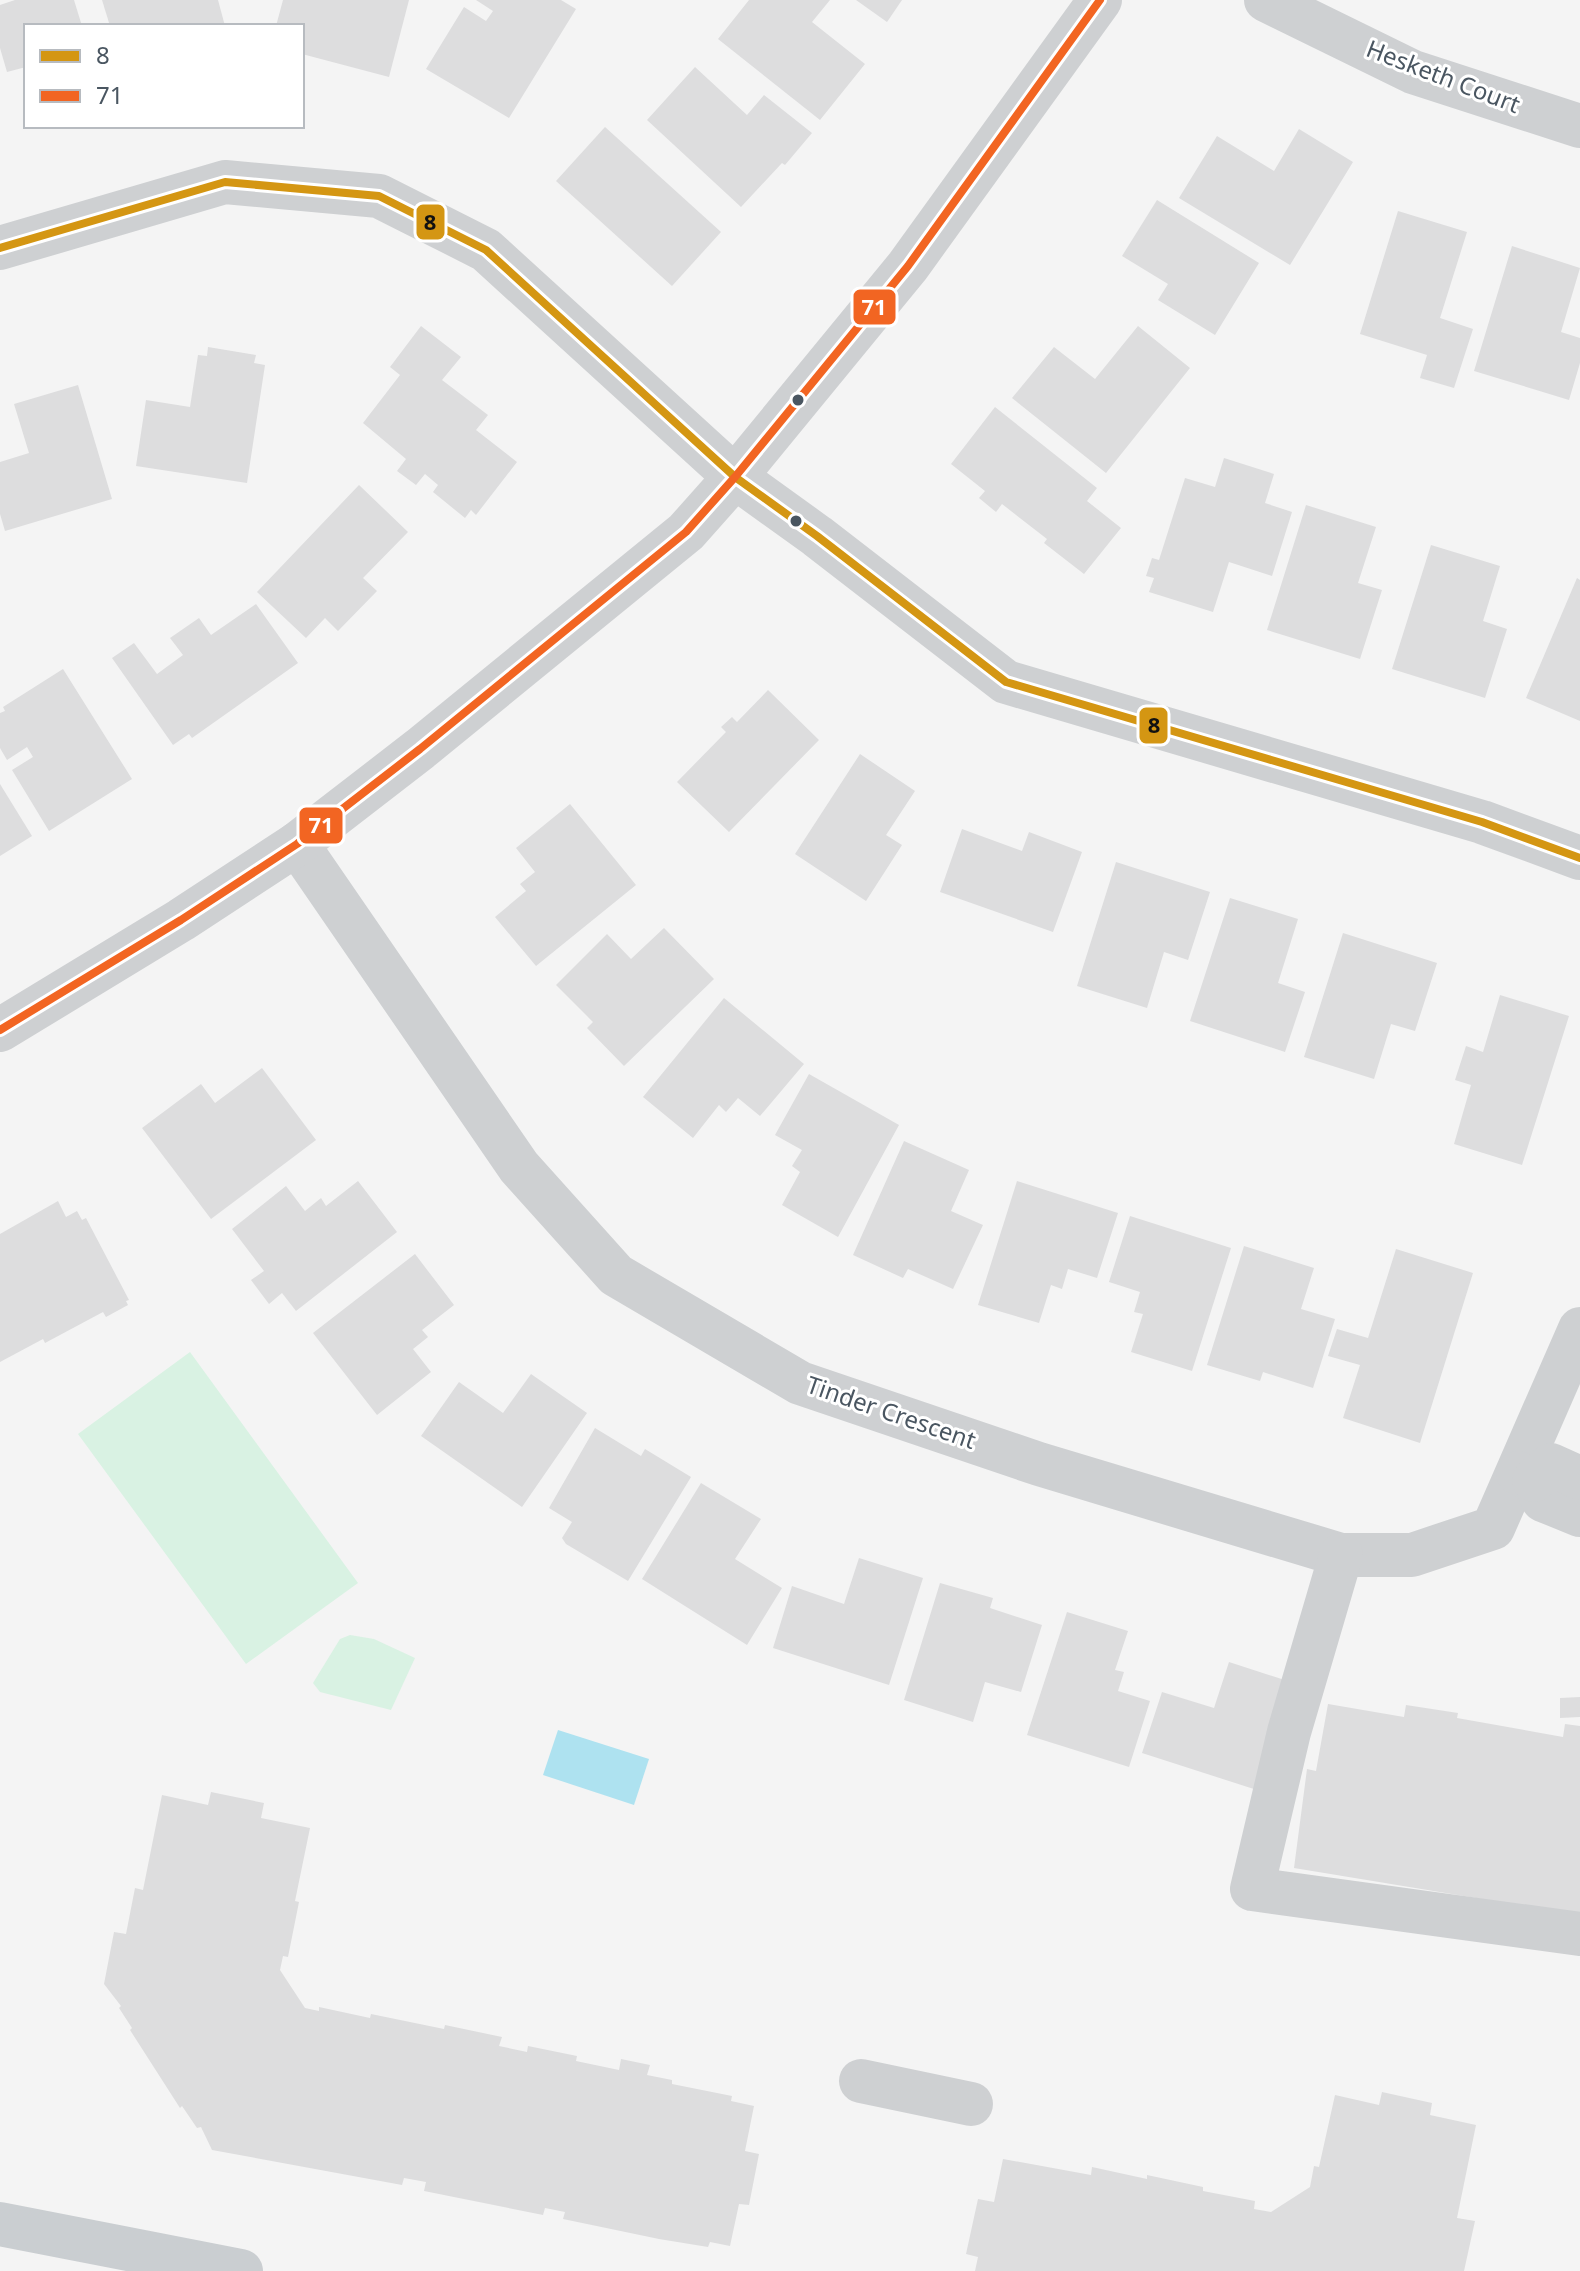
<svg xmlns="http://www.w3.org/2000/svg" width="1580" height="2271" font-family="'Noto Sans',sans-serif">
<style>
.green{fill:#d9f2e3}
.water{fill:#aee2f0}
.building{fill:#ddddde}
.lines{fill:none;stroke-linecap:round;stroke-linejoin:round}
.minor{stroke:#ced0d2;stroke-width:44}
.major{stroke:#caced1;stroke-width:44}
.bus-1-casing{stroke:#fff;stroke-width:14}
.bus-2-casing{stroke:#fff;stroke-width:14}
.bus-1{stroke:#d49613;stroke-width:8}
.bus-2{stroke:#f26522;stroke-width:8}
.bus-dot{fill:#4a5661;stroke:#fff;stroke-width:3}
.labels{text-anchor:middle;stroke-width:6;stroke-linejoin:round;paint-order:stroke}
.street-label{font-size:24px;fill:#4a5661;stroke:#fff}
.line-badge{stroke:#fff;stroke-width:3}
.badge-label{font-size:22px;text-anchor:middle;font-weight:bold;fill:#fff}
.pale-badge-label{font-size:22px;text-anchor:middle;font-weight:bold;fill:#111}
</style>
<rect width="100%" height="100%" fill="#f4f4f4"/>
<!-- green -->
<g class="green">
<polygon points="190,1352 358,1583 246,1664 78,1434"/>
<polygon points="350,1635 374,1639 415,1658 391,1710 320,1692 313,1683 340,1639"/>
</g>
<!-- water -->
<polygon class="water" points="558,1730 649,1759 634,1805 543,1775"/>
<!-- building -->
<g class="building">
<polygon points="15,0 74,0 82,26 26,26 26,67 7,72 0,48 0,5"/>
<polygon points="102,0 218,0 225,26 110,26"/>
<polygon points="283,0 409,0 389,77 302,54 302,26 276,26"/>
<polygon points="476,0 561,0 576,9 509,118 426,69 464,7 486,21 493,11"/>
<polygon points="749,0 830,0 812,22 865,64 820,120 718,39"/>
<polygon points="856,0 902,0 887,22"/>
<polygon points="695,67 747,115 764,95 812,133 785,165 782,163 741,207 647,120"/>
<polygon points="605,127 721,232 672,286 556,181"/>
<polygon points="1299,129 1353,162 1290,265 1179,198 1217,136 1274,171"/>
<polygon points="1157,200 1259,263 1215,335 1158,300 1168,284 1122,256"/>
<polygon points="1398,211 1467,232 1440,318 1473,329 1454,388 1420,378 1427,355 1360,334"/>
<polygon points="1512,246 1580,268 1561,332 1580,338 1580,363 1569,400 1474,371"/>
<polygon points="421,326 461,357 442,380 488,415 476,430 517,462 476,515 471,510 465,518 433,492 438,485 425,474 416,485 397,471 406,459 363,423 400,375 390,367"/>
<polygon points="1138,326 1190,368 1106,473 1012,398 1054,347 1095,379"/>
<polygon points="208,347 256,355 254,363 265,365 247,483 136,466 146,400 190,407 198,355 207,356"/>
<polygon points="78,385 112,499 5,531 0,514 0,462 29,453 14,404"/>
<polygon points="995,407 1097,488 1087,501 1121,528 1084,574 1044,543 1047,539 1002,504 996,512 979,498 985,491 951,464"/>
<polygon points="1224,458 1274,474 1265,503 1292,512 1272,576 1229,562 1213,612 1149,592 1154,578 1146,576 1152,558 1159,560 1185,478 1215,487"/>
<polygon points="359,485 408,532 363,578 377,591 338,631 325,618 306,638 257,592"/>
<polygon points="1306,505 1376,527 1358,583 1382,590 1360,659 1267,630"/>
<polygon points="1431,545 1500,566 1483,621 1507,629 1485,698 1392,669"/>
<polygon points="1577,578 1580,580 1580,721 1526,698"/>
<polygon points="256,604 298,663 192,738 189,734 173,745 112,658 134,643 157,674 183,655 170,638 199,618 211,635"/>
<polygon points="63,669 132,779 49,831 12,770 33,757 27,747 7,760 0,748 0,713 5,711 3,707"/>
<polygon points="768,690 819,740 729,832 677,782 726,732 721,727 732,717 737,722"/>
<polygon points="860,754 915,791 886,835 902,845 866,901 795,854"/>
<polygon points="0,784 32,836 0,856"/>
<polygon points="570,804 636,885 536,966 495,917 526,891 520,884 535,872 516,848"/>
<polygon points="962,829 1022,851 1029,832 1082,852 1053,932 940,892"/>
<polygon points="1116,862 1210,892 1188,960 1164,952 1147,1008 1077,986"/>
<polygon points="1230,898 1298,919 1278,983 1305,992 1285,1052 1190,1021"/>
<polygon points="664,928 714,979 624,1066 587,1028 593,1022 556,985 607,934 631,959"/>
<polygon points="1343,933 1437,963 1415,1031 1391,1024 1374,1079 1304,1057"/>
<polygon points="1500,995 1569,1016 1522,1165 1454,1144 1471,1085 1455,1080 1466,1046 1483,1052"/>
<polygon points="724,998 804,1064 760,1116 738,1098 726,1112 719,1105 693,1138 643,1097"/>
<polygon points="262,1068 316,1140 211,1219 142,1128 201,1084 215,1103"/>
<polygon points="809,1074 899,1125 838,1237 782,1205 800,1172 792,1166 802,1150 775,1135"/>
<polygon points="904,1141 969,1170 951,1211 983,1225 953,1289 908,1269 903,1278 853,1255"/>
<polygon points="358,1181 397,1232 296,1311 282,1293 269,1304 251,1280 264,1271 232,1229 286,1186 305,1211 321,1198 326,1206"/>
<polygon points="1017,1181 1118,1213 1097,1278 1068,1269 1062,1289 1051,1285 1039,1323 978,1305"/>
<polygon points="58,1201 66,1217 77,1211 82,1220 86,1218 129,1300 126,1301 128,1305 106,1317 103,1312 45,1343 43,1339 0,1362 0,1234"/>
<polygon points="1130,1216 1231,1248 1192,1371 1131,1352 1143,1314 1134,1312 1140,1292 1109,1282"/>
<polygon points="1244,1246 1314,1268 1301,1309 1335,1319 1313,1388 1263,1372 1260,1381 1207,1365"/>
<polygon points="1396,1249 1473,1273 1420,1443 1343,1418 1360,1365 1328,1356 1337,1329 1368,1338"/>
<polygon points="415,1254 454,1305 422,1330 428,1337 413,1349 431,1372 377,1415 313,1333"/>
<polygon points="531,1374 587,1413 522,1507 421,1436 459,1382 503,1413"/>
<polygon points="595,1428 641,1456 645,1449 691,1477 628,1581 566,1544 562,1538 572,1522 549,1508"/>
<polygon points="701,1483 761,1519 735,1559 782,1588 747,1645 642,1579"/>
<polygon points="859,1558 923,1578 889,1685 773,1648 792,1586 844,1604"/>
<polygon points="940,1583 993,1598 990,1608 1042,1625 1021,1692 985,1682 973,1722 904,1700"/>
<polygon points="1067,1612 1128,1631 1115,1670 1124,1672 1118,1691 1150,1701 1129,1767 1027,1735"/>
<polygon points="1229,1662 1294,1683 1260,1791 1142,1753 1162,1692 1214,1708"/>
<polygon points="1580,1697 1580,1717 1560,1718 1560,1698"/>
<polygon points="1328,1704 1404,1717 1406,1705 1458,1713 1457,1718 1563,1737 1565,1724 1580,1726 1580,1915 1294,1868 1307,1769 1316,1771"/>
<polygon points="211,1792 264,1803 261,1818 310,1828 295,1901 299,1902 288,1957 283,1956 280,1970 305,2008 319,2011 319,2007 370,2018 371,2014 444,2029 445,2025 502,2037 499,2046 527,2052 528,2046 577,2056 576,2061 619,2070 621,2059 650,2065 647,2075 672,2080 672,2084 732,2096 731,2101 754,2106 745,2151 759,2154 749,2205 739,2204 730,2246 710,2242 708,2247 659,2239 563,2219 565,2212 545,2208 543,2215 424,2191 426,2182 404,2178 402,2185 212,2150 201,2127 197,2128 182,2106 180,2108 130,2030 132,2028 119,2008 121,2006 104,1984 114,1932 126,1934 135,1888 143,1890 162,1795 208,1805"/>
<polygon points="1382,2092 1432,2103 1430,2115 1476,2125 1457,2218 1475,2221 1464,2271 975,2271 978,2257 966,2254 978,2199 994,2202 1003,2159 1091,2175 1092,2167 1147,2179 1147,2175 1203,2187 1203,2191 1255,2201 1254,2209 1271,2212 1310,2187 1314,2166 1319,2167 1335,2095 1379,2105"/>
</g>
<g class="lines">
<!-- minor -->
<g class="minor">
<polyline points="1266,0 1413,72 1580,126"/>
<polyline points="0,248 225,182 379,196 486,250 735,477 817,536 1006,682 1482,822 1580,858"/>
<polyline points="297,844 519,1167 616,1275 800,1383 1039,1464 1341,1555 1412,1555 1493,1528 1580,1329"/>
<polyline points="0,1030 181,920 297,844 420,749 686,532 735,477 908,266 1100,0"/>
<polyline points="1518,1473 1534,1480 1543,1500 1580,1515"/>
<polyline points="1534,1480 1551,1465 1580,1478"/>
<polyline points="1341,1555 1289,1732 1252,1889 1580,1934"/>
<polyline points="861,2081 971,2104"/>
</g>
<!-- major -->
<polyline class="major" points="0,2224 241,2271"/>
<defs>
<polyline id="bus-1" points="0,248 225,182 379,196 486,250 735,477 817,536 1006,682 1482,822 1580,858"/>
<polyline id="bus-2" points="0,1030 181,920 297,844 420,749 686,532 735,477 908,266 1100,0"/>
</defs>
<!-- bus-1 casing -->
<use href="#bus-1" class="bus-1-casing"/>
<!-- bus-2 casing -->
<use href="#bus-2" class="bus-2-casing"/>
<!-- bus-1 -->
<use href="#bus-1" class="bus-1"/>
<!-- bus-2 -->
<use href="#bus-2" class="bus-2"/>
</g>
<!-- markers -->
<g class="bus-dot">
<circle cx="798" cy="400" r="7"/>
<circle cx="796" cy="521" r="7"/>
</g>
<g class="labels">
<!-- street labels -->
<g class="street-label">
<text transform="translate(1443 77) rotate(21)" y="8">Hesketh Court</text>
<text transform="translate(891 1413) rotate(19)" y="8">Tinder Crescent</text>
</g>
</g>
<g class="line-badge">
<rect x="415" y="203" width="31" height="38" rx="8" fill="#d49613"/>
<rect x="852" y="288" width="45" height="38" rx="8" fill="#f26522"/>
<rect x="1138" y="706" width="31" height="39" rx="8" fill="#d49613"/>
<rect x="298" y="806" width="46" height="39" rx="8" fill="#f26522"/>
</g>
<g class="badge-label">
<text x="874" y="315">71</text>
<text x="321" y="833">71</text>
</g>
<g class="pale-badge-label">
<text x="430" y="230">8</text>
<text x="1154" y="733">8</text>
</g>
<!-- legend -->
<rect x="24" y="24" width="280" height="104" fill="#ffffff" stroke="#b7bbc0" stroke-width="2"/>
<rect x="40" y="50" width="40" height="12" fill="#d49613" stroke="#b7bbc0" stroke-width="2"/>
<text x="96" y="64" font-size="24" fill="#4a5661">8</text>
<rect x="40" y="90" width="40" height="12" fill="#f26522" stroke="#b7bbc0" stroke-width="2"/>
<text x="96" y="104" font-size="24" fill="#4a5661">71</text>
</svg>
